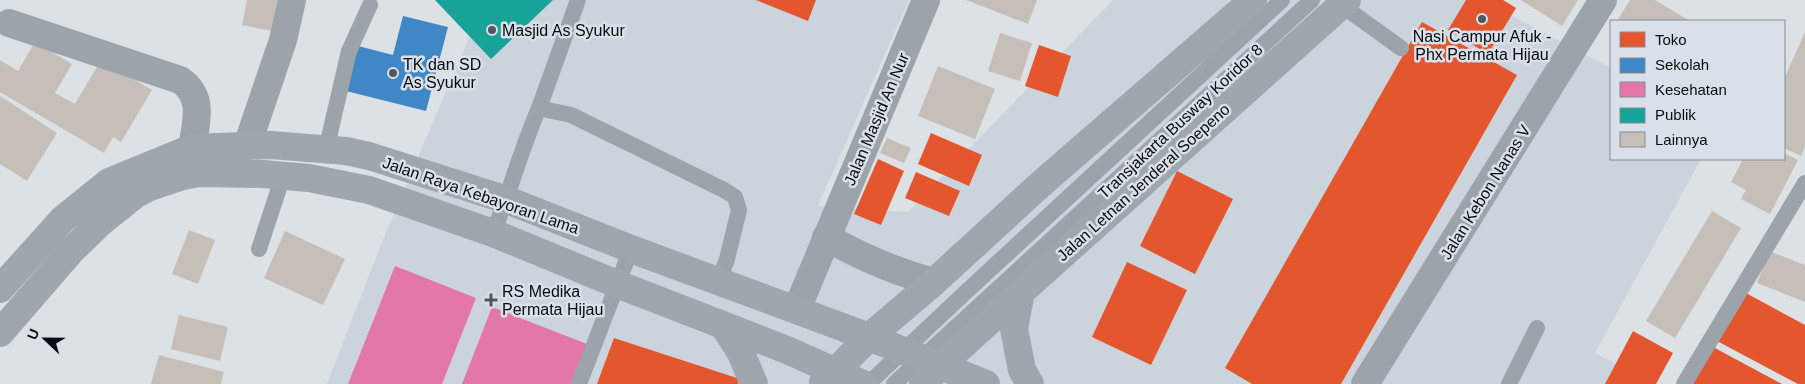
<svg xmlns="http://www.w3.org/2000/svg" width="1805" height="384" font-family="Helvetica,sans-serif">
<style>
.built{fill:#cbd4dd}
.shops{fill:#e4572e}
.schools{fill:#3f88c5}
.health{fill:#e377a8}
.public{fill:#17a398}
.building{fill:#c6bfb8}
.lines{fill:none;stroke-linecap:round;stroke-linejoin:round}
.lane{stroke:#9da3aa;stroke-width:16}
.street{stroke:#9da3aa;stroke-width:28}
.primary{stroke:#a0a6ad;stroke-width:28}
.poi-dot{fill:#54575a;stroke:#d9e0e9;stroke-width:2}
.labels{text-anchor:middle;stroke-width:5;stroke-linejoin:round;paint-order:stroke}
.poi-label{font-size:16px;fill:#0a0c0f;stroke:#d9e0e9;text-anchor:start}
.street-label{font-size:16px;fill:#0a0c0f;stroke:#d9e0e9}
</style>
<rect width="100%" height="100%" fill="#dce1e6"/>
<!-- built -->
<polygon class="built" points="485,0 909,0 818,206 908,212 1113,0 1482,0 1611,68 1611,159 1701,159 1595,353 1655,384 327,384 382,242"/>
<!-- shops -->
<g class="shops">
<polygon points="756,0 816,0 808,21"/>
<polygon points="1466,0 1503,0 1516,8 1488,54 1448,30"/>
<polygon points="1422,22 1517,75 1341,384 1252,384 1225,368"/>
<polygon points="1039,45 1071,56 1058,97 1025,86"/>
<polygon points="931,133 982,155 969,186 918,164"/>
<polygon points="878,159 904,171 881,225 854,214"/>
<polygon points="1177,171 1233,199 1195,274 1140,246"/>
<polygon points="916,172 960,191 949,216 905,198"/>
<polygon points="1127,262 1187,290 1151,365 1092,337"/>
<polygon points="1744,292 1805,325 1805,384 1798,384 1717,341"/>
<polygon points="1633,331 1673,353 1656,384 1605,384"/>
<polygon points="614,338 740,379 738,384 597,384"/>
<polygon points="1713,347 1782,384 1693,384"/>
</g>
<!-- schools -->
<polygon class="schools" points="403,16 448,27 426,111 346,91 358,46 393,55"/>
<!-- health -->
<g class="health">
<polygon points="395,266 476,298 442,384 348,384"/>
<polygon points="492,307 587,344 573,384 462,384"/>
</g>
<!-- public -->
<polygon class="public" points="435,0 553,0 491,59"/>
<!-- building -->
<g class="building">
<polygon points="247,0 289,0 282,33 242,25"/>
<polygon points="966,0 1037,0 1028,24"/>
<polygon points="1521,0 1578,0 1562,26"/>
<polygon points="1630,0 1655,0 1690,21 1617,21"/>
<polygon points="1805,32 1805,147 1801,156 1784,148 1784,79"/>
<polygon points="1000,33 1032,43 1020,81 988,71"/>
<polygon points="35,42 72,64 55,93 75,104 101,60 152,90 121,142 113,137 104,153 0,92 0,60 18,71"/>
<polygon points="938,66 995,89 975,139 918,116"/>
<polygon points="0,96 57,133 27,181 0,164"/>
<polygon points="887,138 911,148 904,163 880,153"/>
<polygon points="1784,153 1798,160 1770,214 1741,199 1746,190 1731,182 1743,159 1784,159"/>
<polygon points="1712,211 1741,228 1675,338 1646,321"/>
<polygon points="189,230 215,240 198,284 172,274"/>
<polygon points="285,231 345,259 323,305 264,278"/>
<polygon points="1769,251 1805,265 1805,302 1757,283"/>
<polygon points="179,315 228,327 220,361 171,349"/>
<polygon points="159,355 224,372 221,384 151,384"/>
</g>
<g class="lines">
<!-- lane -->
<g class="lane">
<polyline points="1341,5 1401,48"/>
<polyline points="539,108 578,0"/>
<polyline points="326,150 349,51 370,5"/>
<path d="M493 233C510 192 521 149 539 108L571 115 724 190 735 197 739 210 727 259 719 281"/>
<polyline points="259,249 283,176"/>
<polyline points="579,384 631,249"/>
<polyline points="868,384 968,290 1282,0"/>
<polyline points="894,384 1312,0"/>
<polyline points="1509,384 1537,328"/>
<polyline points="1684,384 1805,183"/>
</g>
<!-- street -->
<g class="street">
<path d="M9 23 180 80C205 97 196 122 192 148"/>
<polyline points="247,146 283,40 292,0"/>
<path d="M826 237C861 257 895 272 934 282"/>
<polyline points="797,309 926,0"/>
<polyline points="1365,384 1603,0"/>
</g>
<!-- primary -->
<g class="primary">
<polyline points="0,289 62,220 109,182 192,148 271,145 346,151 369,156 507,200 631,249 869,337 986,384"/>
<polyline points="1021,292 1014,329 1022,370 1030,384"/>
<polyline points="724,326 741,353 754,384"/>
<polyline points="0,333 71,251 101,222 136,194 150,187 183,176 199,173 263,174 309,178 369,190 493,233 617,284 787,350 863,384"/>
<polyline points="823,382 835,372 869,337 934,282 1042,183 1253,0"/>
<polyline points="923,384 940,366 1021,292 1347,0"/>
</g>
</g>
<!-- markers -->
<g class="poi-dot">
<circle cx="1482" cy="19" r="5"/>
<circle cx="492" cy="30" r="5"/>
<circle cx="393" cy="73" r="5"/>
<path d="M488.5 292.5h5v5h5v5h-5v5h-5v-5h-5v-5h5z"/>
</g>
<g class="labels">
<!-- poi labels -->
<g class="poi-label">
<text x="502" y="36">Masjid As Syukur</text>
<text x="1482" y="42" text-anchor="middle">Nasi Campur Afuk -<tspan x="1482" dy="18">Phx Permata Hijau</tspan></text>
<text x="403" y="70">TK dan SD<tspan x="403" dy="18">As Syukur</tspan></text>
<text x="502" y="297">RS Medika<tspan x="502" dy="18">Permata Hijau</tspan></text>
</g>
<!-- street labels -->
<g class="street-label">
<text transform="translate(876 119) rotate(-67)" y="6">Jalan Masjid An Nur</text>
<text transform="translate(1180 121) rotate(-43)" y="6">Transjakarta Busway Koridor 8</text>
<text transform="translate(1143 182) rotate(-42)" y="6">Jalan Letnan Jenderal Soepeno</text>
<text transform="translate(1485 192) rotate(-58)" y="6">Jalan Kebon Nanas V</text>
<text transform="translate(481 195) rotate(19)" y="6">Jalan Raya Kebayoran Lama</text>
</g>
</g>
<!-- legend -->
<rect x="1610" y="20" width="175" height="140" fill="#d9e0e9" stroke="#868b92"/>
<rect x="1620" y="32" width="25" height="15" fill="#e4572e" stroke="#868b92"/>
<text x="1655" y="45" font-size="15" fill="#0a0c0f">Toko</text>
<rect x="1620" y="58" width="25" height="15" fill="#3f88c5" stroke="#868b92"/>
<text x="1655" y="70" font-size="15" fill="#0a0c0f">Sekolah</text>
<rect x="1620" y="82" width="25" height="15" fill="#e377a8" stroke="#868b92"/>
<text x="1655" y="95" font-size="15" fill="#0a0c0f">Kesehatan</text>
<rect x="1620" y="108" width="25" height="15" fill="#17a398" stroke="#868b92"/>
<text x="1655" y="120" font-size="15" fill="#0a0c0f">Publik</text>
<rect x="1620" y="132" width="25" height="15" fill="#c6bfb8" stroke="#868b92"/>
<text x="1655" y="145" font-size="15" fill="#0a0c0f">Lainnya</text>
<!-- north arrow -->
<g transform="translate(45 339) rotate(292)" stroke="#d9e0e9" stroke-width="4" paint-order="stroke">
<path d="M0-4L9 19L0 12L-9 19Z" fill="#0a0c0f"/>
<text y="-8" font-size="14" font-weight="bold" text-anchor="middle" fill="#0a0c0f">U</text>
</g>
</svg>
